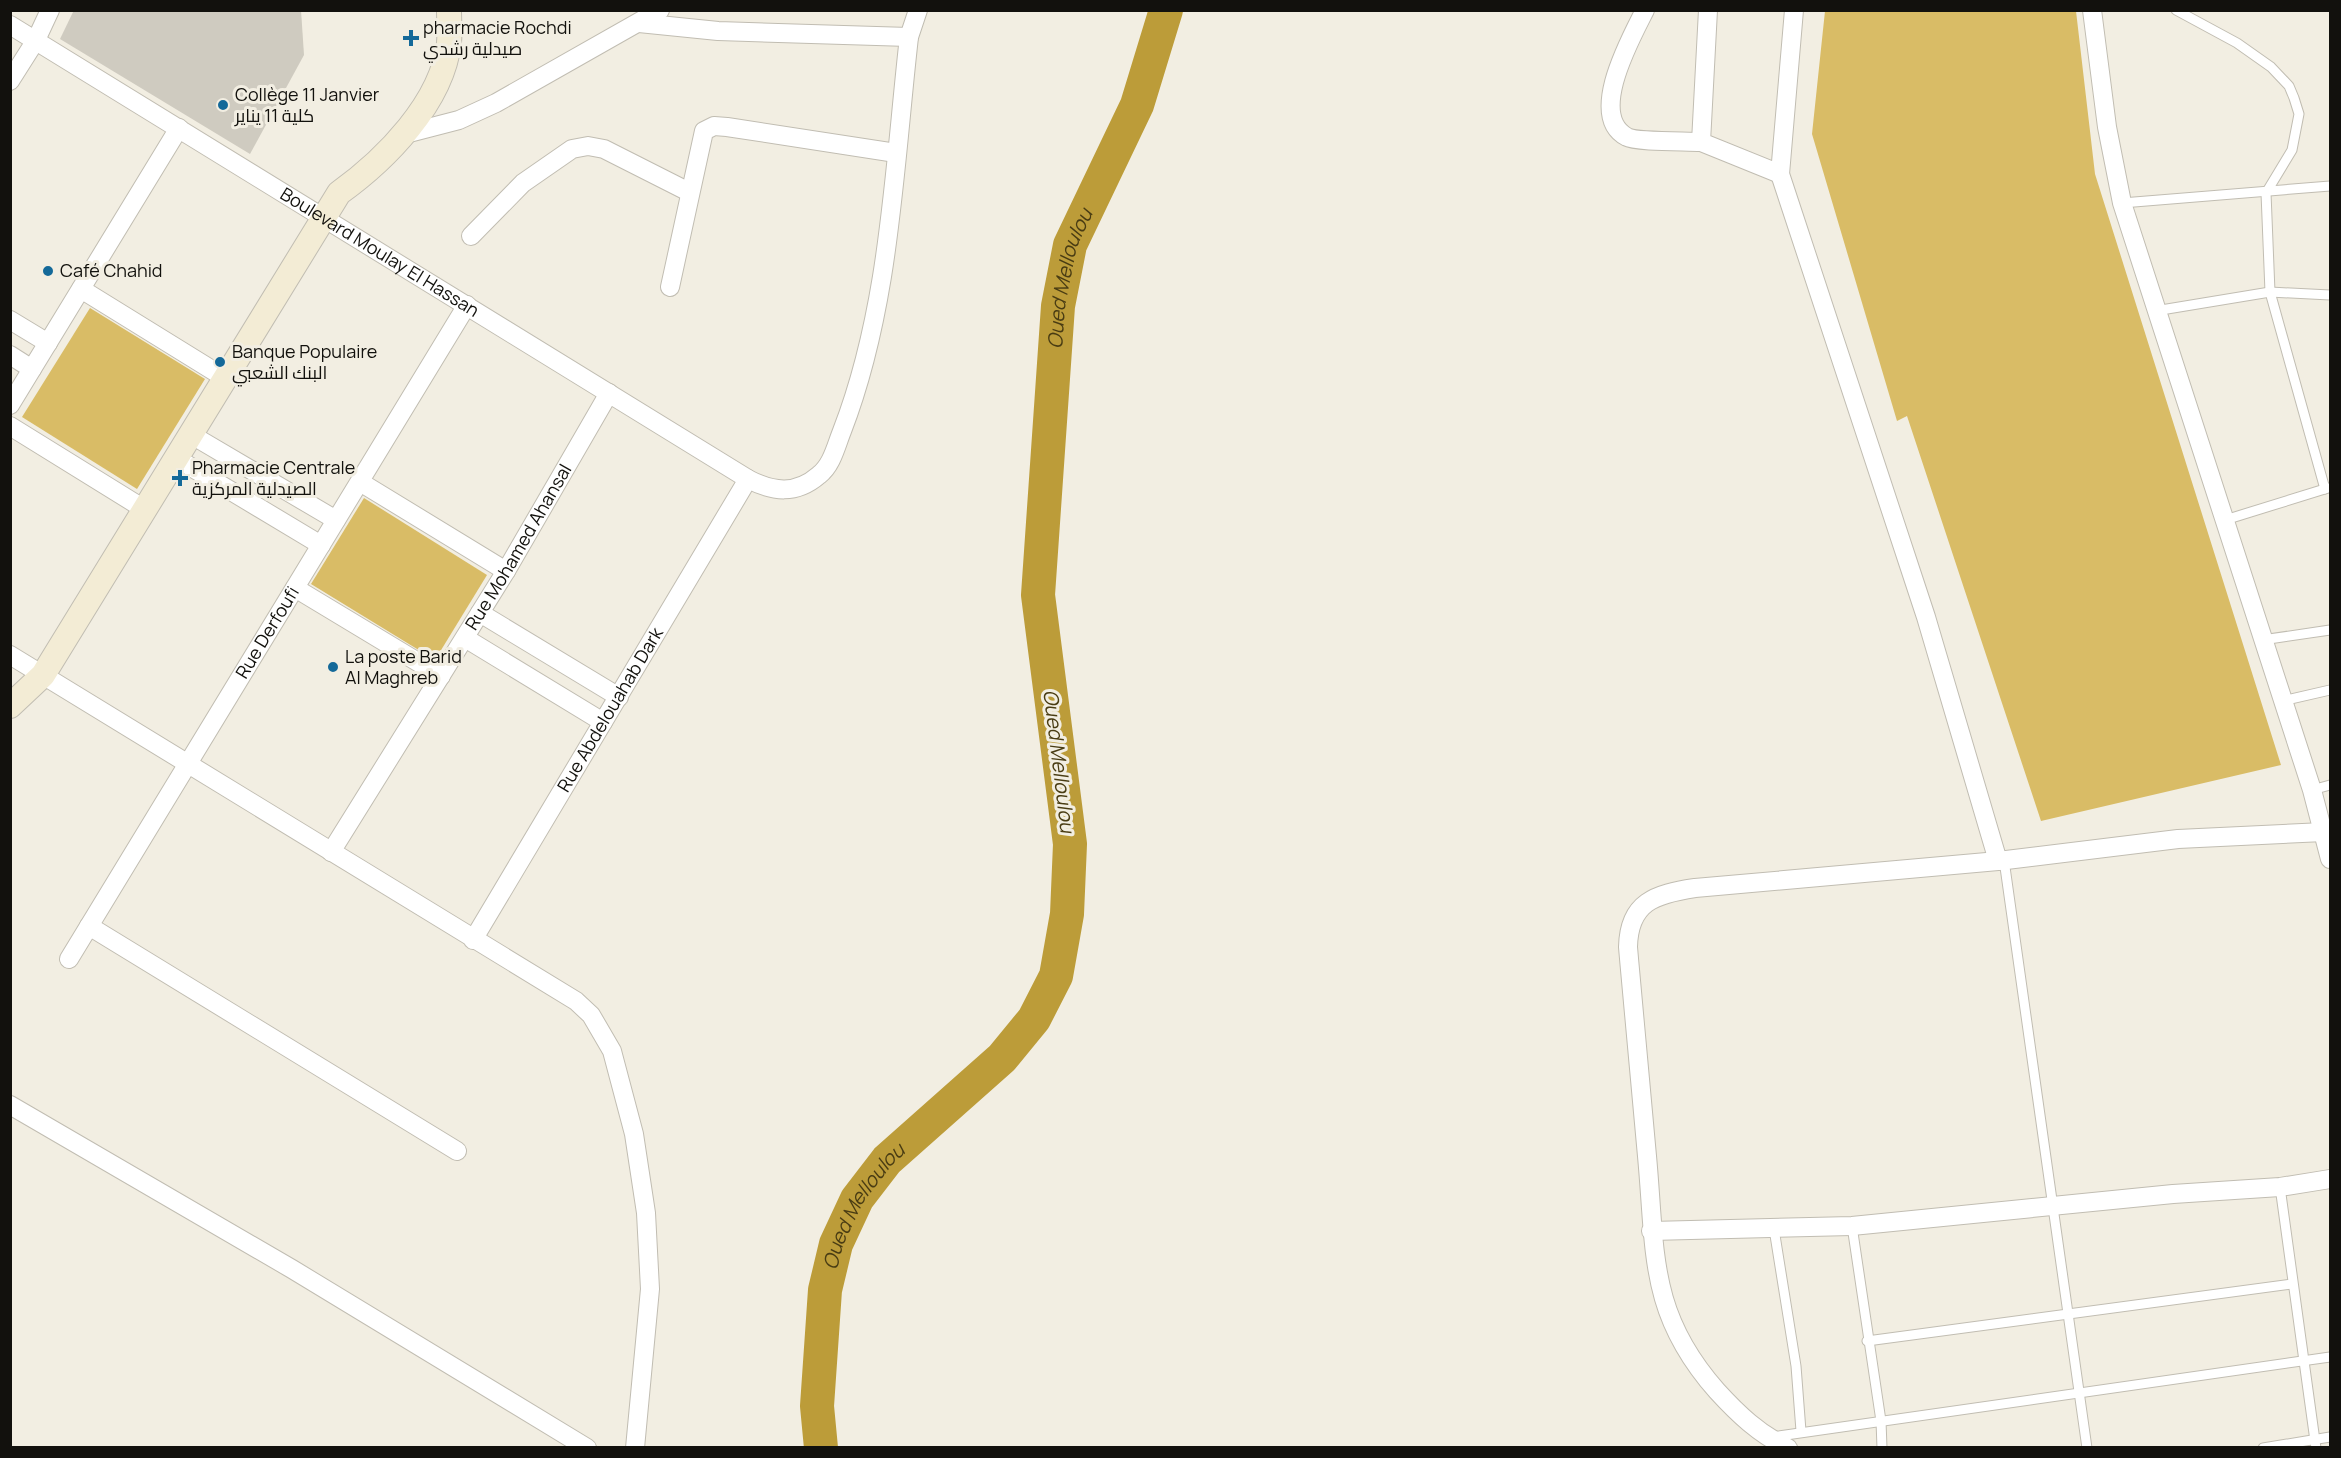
<svg xmlns="http://www.w3.org/2000/svg" width="2341" height="1458" font-family="Manrope,Cairo,sans-serif">
<style>
.green{fill:#d9bc66}
.lines{fill:none;stroke-linecap:round;stroke-linejoin:round}
.river{stroke:#bc9c39;stroke-width:34}
.building{fill:#cfcbc0}
.lane-casing{stroke:#c1bdb2;stroke-width:11}
.street-casing{stroke:#c1bdb2;stroke-width:20}
.secondary-casing{stroke:#c1bdb2;stroke-width:26}
.lane{stroke:#fff;stroke-width:9}
.street{stroke:#fff;stroke-width:18}
.secondary{stroke:#f3ecd5;stroke-width:24}
.poi-dot{fill:#146999;stroke:#f2eee2;stroke-width:2}
.labels{text-anchor:middle;stroke-width:6;stroke-linejoin:round;paint-order:stroke}
.poi-label{font-size:18px;fill:#12110d;stroke:#f2eee2;text-anchor:start}
.street-label{font-size:18px;fill:#12110d;stroke:#f2eee2}
.water-label{font-size:20px;font-style:italic;fill:#493c13;stroke:#f2eee2}
</style>
<rect width="100%" height="100%" fill="#f2eee2"/>
<!-- green -->
<g class="green">
<polygon points="1825,11 2076,11 2095,174 2281,765 2041,821 1907,416 1897,421 1812,134"/>
<polygon points="90,308 205,379 137,489 22,417"/>
<polygon points="364,498 487,575 435,660 311,584"/>
</g>
<g class="lines">
<!-- river -->
<path class="river" id="s1" d="M821 1448 817 1406 825 1290 836 1244 857 1199 887 1160 1002 1058 1034 1019 1056 976 1067 914 1070 844 1038 595 1058 306 1070 245 1137 105 1166 10"/>
</g>
<!-- building -->
<polygon class="building" points="74,10 301,10 304,55 250,154 60,39"/>
<g class="lines">
<defs>
<g id="lane">
<polyline points="2176,10 2237,43 2271,67 2289,86 2294,98 2299,114 2292,150 2266,193 2270,292 2325,489"/>
<polyline points="2122,203 2330,186"/>
<polyline points="2155,311 2270,292 2330,295"/>
<polyline points="2225,520 2328,488"/>
<polyline points="2262,640 2330,630"/>
<polyline points="2282,701 2330,690"/>
<polyline points="2312,790 2330,785"/>
<polyline points="2004,860 2087,1448"/>
<polyline points="2280,1187 2316,1448"/>
<polyline points="1852,1226 1881,1421 1882,1448"/>
<polyline points="1774,1229 1796,1366 1801,1431"/>
<polyline points="1867,1341 2292,1284"/>
<polyline points="1772,1437 2330,1357"/>
<polyline points="2263,1448 2330,1437"/>
</g>
<g id="street">
<path d="M1645 10C1631 38 1587 116 1627 137 1636 142 1687 141 1701 142"/>
<polyline points="1708,10 1701,142 1780,174"/>
<polyline points="1794,10 1780,174 1926,617 1998,861"/>
<polyline points="2092,10 2107,127 2122,203 2312,790 2330,859"/>
<polyline points="639,23 718,31 909,37"/>
<path id="s2" d="M10 25 748 479C773 492 796 495 819 475 832 465 836 446 842 431 890 307 894 168 909 37L918 10"/>
<polyline points="10,81 36,40 50,10"/>
<polyline points="405,134 459,120 496,103 660,10"/>
<polyline points="471,236 523,183 572,149 588,146 604,149 689,192"/>
<polyline points="670,287 704,131 714,126 727,127 896,153"/>
<polyline points="81,289 225,378"/>
<polyline points="10,320 48,343"/>
<polyline points="10,355 32,369"/>
<polyline points="10,405 179,128"/>
<polyline points="10,426 144,509"/>
<polyline points="190,434 336,520"/>
<polyline points="176,458 321,545"/>
<polyline points="360,482 506,571"/>
<polyline points="295,588 441,676"/>
<polyline points="480,613 619,697"/>
<polyline points="465,638 603,722"/>
<polyline points="10,655 576,1001 591,1015 612,1051 634,1134 646,1213 650,1289 635,1448"/>
<path id="s3" d="M331 852 506 571 609 393"/>
<polyline points="89,926 457,1151"/>
<path id="s4" d="M473 940 748 479"/>
<path id="s5" d="M69 959 467 305"/>
<polyline points="10,1105 292,1269 587,1448"/>
<polyline points="1651,1231 1852,1226 2173,1194 2280,1187 2330,1179"/>
<path d="M1788 1448C1759 1434 1738 1414 1717 1391 1648 1313 1656 1253 1647 1156 1641 1087 1634 1017 1628 947 1629 902 1655 894 1695 888L1998 861 2178 839 2324 832"/>
</g>
<path id="secondary" d="M10 706 43 675 339 193C385 160 442 103 449 43 450 32 449 21 449 10"/>
</defs>
<!-- lane casing -->
<use href="#lane" class="lane-casing"/>
<!-- street casing -->
<use href="#street" class="street-casing"/>
<!-- secondary casing -->
<use href="#secondary" class="secondary-casing"/>
<!-- lane -->
<use href="#lane" class="lane"/>
<!-- street -->
<use href="#street" class="street"/>
<!-- secondary -->
<use href="#secondary" class="secondary"/>
</g>
<!-- markers -->
<g class="poi-dot">
<path d="M408 29h6v6h6v6h-6v6h-6v-6h-6v-6h6z"/>
<circle cx="223" cy="105" r="6"/>
<circle cx="48" cy="271" r="6"/>
<circle cx="220" cy="362" r="6"/>
<path d="M177 469h6v6h6v6h-6v6h-6v-6h-6v-6h6z"/>
<circle cx="333" cy="667" r="6"/>
</g>
<g class="labels">
<!-- poi labels -->
<g class="poi-label">
<text x="423" y="34">pharmacie Rochdi<tspan x="423" dy="21">صيدلية رشدي</tspan></text>
<text x="235" y="101">Collège 11 Janvier<tspan x="235" dy="21">كلية 11 يناير</tspan></text>
<text x="60" y="277">Café Chahid</text>
<text x="232" y="358">Banque Populaire<tspan x="232" dy="21">البنك الشعبي</tspan></text>
<text x="192" y="474">Pharmacie Centrale<tspan x="192" dy="21">الصيدلية المركزية</tspan></text>
<text x="345" y="663">La poste Barid<tspan x="345" dy="21">Al Maghreb</tspan></text>
</g>
<!-- street labels -->
<g class="street-label">
<text dy="6" stroke="none"><textPath href="#s2" startOffset="434">Boulevard Moulay El Hassan</textPath></text>
<text dy="6" stroke="none"><textPath href="#s3" startOffset="358">Rue Mohamed Ahansal</textPath></text>
<text dy="6" stroke="none"><textPath href="#s5" startOffset="382">Rue Derfoufi</textPath></text>
<text dy="6" stroke="none"><textPath href="#s4" startOffset="268">Rue Abdelouahab Dark</textPath></text>
</g>
<!-- water labels -->
<g class="water-label">
<text dy="7" stroke="none"><textPath href="#s1" startOffset="1260">Oued Melloulou</textPath></text>
<text transform="translate(1059 761) rotate(83)" y="7">Oued Melloulou</text>
<text dy="7" stroke="none"><textPath href="#s1" startOffset="252">Oued Melloulou</textPath></text>
</g>
</g>
<!-- border -->
<rect width="2341" height="1458" fill="none" stroke="#12110d" stroke-width="24"/>
</svg>
